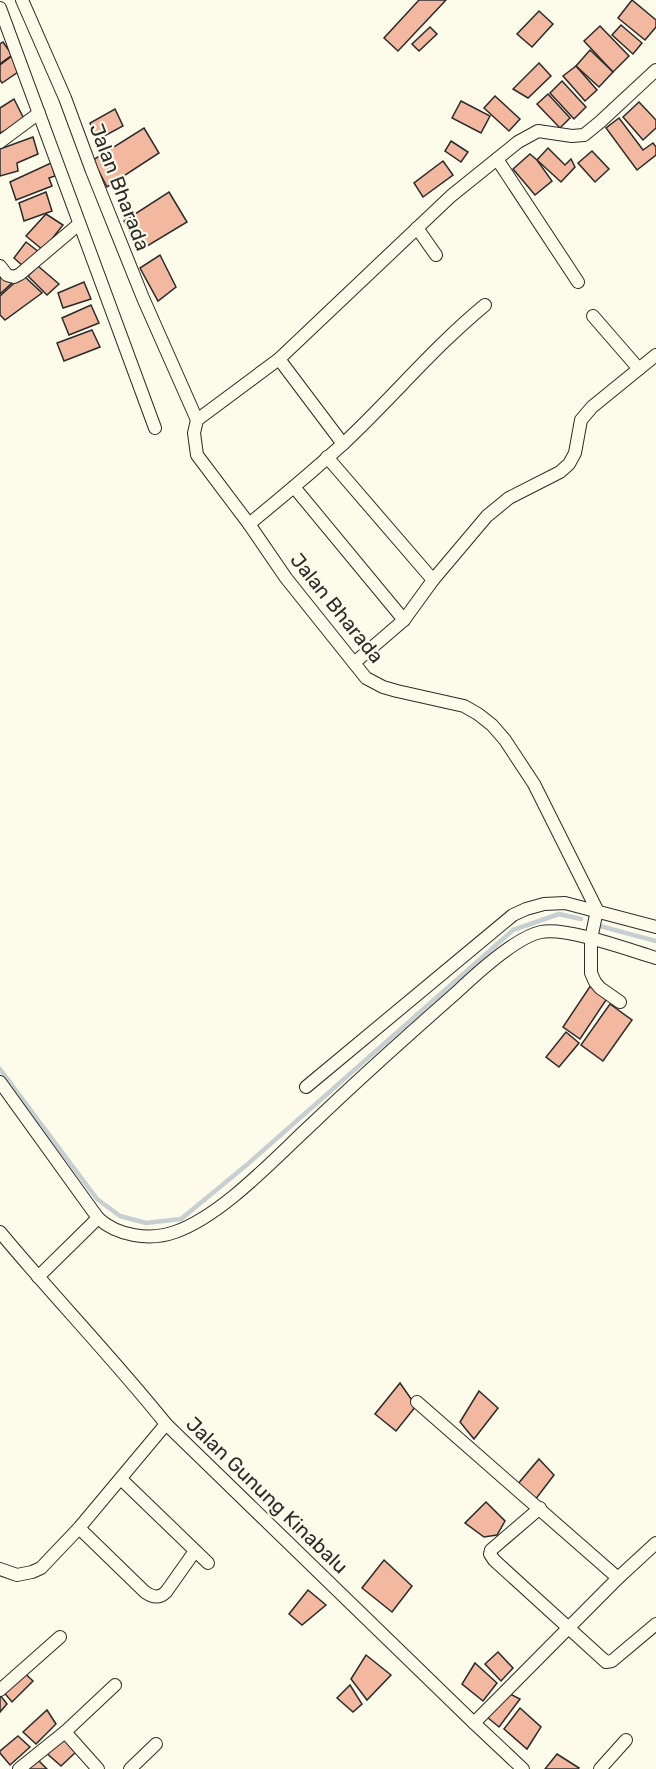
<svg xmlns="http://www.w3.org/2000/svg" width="656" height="1769" font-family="Rubik,sans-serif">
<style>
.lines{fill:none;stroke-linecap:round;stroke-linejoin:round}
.stream{stroke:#c7d0d0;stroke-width:4.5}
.building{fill:#f2b8a0;stroke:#2b2b2b;stroke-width:1.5}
.minor-casing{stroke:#2b2b2b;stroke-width:14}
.minor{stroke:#fdfbea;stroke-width:12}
.labels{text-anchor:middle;stroke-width:4.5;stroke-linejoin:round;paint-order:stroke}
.street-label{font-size:20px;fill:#2b2b2b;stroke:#fdfbea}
</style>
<rect width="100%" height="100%" fill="#fdfbea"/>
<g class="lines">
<!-- stream -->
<g class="stream">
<polyline points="600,926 656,941"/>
<polyline points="0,1069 97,1199 120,1216 146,1223 181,1219 249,1163 513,930 559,914 581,919"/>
</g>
</g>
<!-- building -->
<g class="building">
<polygon points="419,0 446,0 398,51 384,38"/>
<polygon points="632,0 656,20 656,27 645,40 618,18"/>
<polygon points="539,11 553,24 532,47 517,34"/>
<polygon points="621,25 642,43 633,54 612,35"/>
<polygon points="600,26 629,56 613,72 584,41"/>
<polygon points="430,27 437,34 419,51 412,44"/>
<polygon points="3,42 12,55 0,64 0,44"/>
<polygon points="590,50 613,72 599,87 576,66"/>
<polygon points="12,56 21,70 2,83 0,80 0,65"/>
<polygon points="539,63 551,76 528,98 513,89"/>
<polygon points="576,66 597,90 585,101 563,76"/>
<polygon points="562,81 586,107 574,119 550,93"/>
<polygon points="548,94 570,118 560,128 537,104"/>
<polygon points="495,96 520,119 509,131 484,108"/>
<polygon points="14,99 25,121 0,133 0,108"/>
<polygon points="461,101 490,116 481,133 452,118"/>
<polygon points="639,102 656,120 656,128 643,140 623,117"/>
<polygon points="115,109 123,126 97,140 90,123"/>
<polygon points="619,118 643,150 653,143 656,147 656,155 637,170 606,128"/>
<polygon points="144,128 159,153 107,187 93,160"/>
<polygon points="33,137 38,154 17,163 18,171 0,176 0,149"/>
<polygon points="451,141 468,152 461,162 445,151"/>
<polygon points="548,148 565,165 571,159 575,167 561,182 537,160"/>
<polygon points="592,151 609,169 595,182 578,163"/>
<polygon points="530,154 537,160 552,181 535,195 513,169"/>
<polygon points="443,161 453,175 423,197 414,183"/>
<polygon points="51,163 55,176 49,178 52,186 16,200 10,182"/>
<polygon points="46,192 52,211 24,221 19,203"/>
<polygon points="169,192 187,222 139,251 124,221"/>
<polygon points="46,214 63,225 43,250 26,236"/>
<polygon points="26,242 39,252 24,267 14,258"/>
<polygon points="160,255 176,287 158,301 140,268"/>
<polygon points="38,266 59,284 47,295 28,276"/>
<polygon points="0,271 13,282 0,294"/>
<polygon points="23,275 42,293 5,320 0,315 0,296"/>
<polygon points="84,282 91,299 63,308 58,293"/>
<polygon points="91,305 99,323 69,335 62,318"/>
<polygon points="92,330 100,347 64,361 57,343"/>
<polygon points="591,985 608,997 580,1039 563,1027"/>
<polygon points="610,1004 632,1020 603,1061 581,1045"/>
<polygon points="566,1032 579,1043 559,1067 546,1057"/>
<polygon points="400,1383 416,1406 396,1431 375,1414"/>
<polygon points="479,1391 498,1408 474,1439 460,1422"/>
<polygon points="539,1459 554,1475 535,1500 517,1485"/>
<polygon points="486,1502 505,1521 497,1535 484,1537 465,1523"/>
<polygon points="384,1560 412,1586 392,1612 362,1588"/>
<polygon points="308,1590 326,1605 302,1625 289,1614"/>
<polygon points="498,1652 513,1668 501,1681 485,1664"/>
<polygon points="366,1655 391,1675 367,1700 351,1679"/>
<polygon points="475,1663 497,1683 483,1701 462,1684"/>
<polygon points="18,1667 33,1681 12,1702 1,1689"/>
<polygon points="350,1685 362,1704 353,1712 337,1698"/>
<polygon points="508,1693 520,1699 499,1727 487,1717"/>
<polygon points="0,1695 7,1704 0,1712"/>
<polygon points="520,1708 541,1727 527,1749 504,1729"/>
<polygon points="47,1710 56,1724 36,1744 23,1732"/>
<polygon points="64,1734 77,1751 61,1766 43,1750"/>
<polygon points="18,1736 30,1747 10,1765 0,1753 0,1751"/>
<polygon points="557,1754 579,1768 578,1769 545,1769"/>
<polygon points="35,1757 47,1769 21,1769"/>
</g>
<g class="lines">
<defs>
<g id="minor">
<polyline points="22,0 65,98 92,171 143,298 197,420"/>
<polyline points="0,8 155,428"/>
<polyline points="0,142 39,113"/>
<polyline points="497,159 578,282"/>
<polyline points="417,228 436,255"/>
<polyline points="0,266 7,275 14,277 20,274 79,224"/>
<polyline points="593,316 639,369"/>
<polyline points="279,359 343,444"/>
<polyline points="327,457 433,580"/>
<polyline points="294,487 404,620"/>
<path d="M249 524C281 498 313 471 344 443 392 398 434 347 485 305"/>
<polyline points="354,663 404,620 433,580 487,516 509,498 560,472 569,464 575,453 581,420 592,407 656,355"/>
<polyline points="620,1002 600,988 595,982 591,973 591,939 597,910 534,784 505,740 492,725 478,714 464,706 397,691 383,687 366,678 286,578 249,524 197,455 194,433 197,420 279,359 451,196 518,142 538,131 572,136 584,135 600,122 656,70"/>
<path d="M0 1082 98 1218C117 1236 150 1241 175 1232 223 1215 275 1158 313 1123 360 1078 408 1035 457 992 476 974 516 937 541 932 567 927 629 950 656 958"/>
<polyline points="306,1087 513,915 526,909 544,904 565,903 656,927"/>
<path d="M0 1232C54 1297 113 1358 166 1424L474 1723 523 1769"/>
<polyline points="38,1277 98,1218"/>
<polyline points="417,1402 618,1578"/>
<polyline points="121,1479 208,1563"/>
<polyline points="540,1508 491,1550 490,1554 494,1560 606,1662 612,1661 656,1624"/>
<path d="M79 1528 145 1592C152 1597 159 1599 166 1592L195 1551"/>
<polyline points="0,1569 17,1575 32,1572 41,1568 79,1528 166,1424"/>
<polyline points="0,1690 60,1637"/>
<polyline points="474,1723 618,1578 656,1543"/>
<polyline points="65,1732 115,1685"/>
<polyline points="19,1769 65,1732 98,1769"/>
<polyline points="130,1769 156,1744"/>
<polyline points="600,1769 626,1740"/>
</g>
</defs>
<!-- minor casing -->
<use href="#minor" class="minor-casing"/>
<!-- minor -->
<use href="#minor" class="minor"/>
</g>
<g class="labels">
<!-- street labels -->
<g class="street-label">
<text transform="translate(120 187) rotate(69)" y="7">Jalan Bharada</text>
<text transform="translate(337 608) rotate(51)" y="7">Jalan Bharada</text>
<text transform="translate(267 1495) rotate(44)" y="7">Jalan Gunung Kinabalu</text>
</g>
</g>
</svg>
